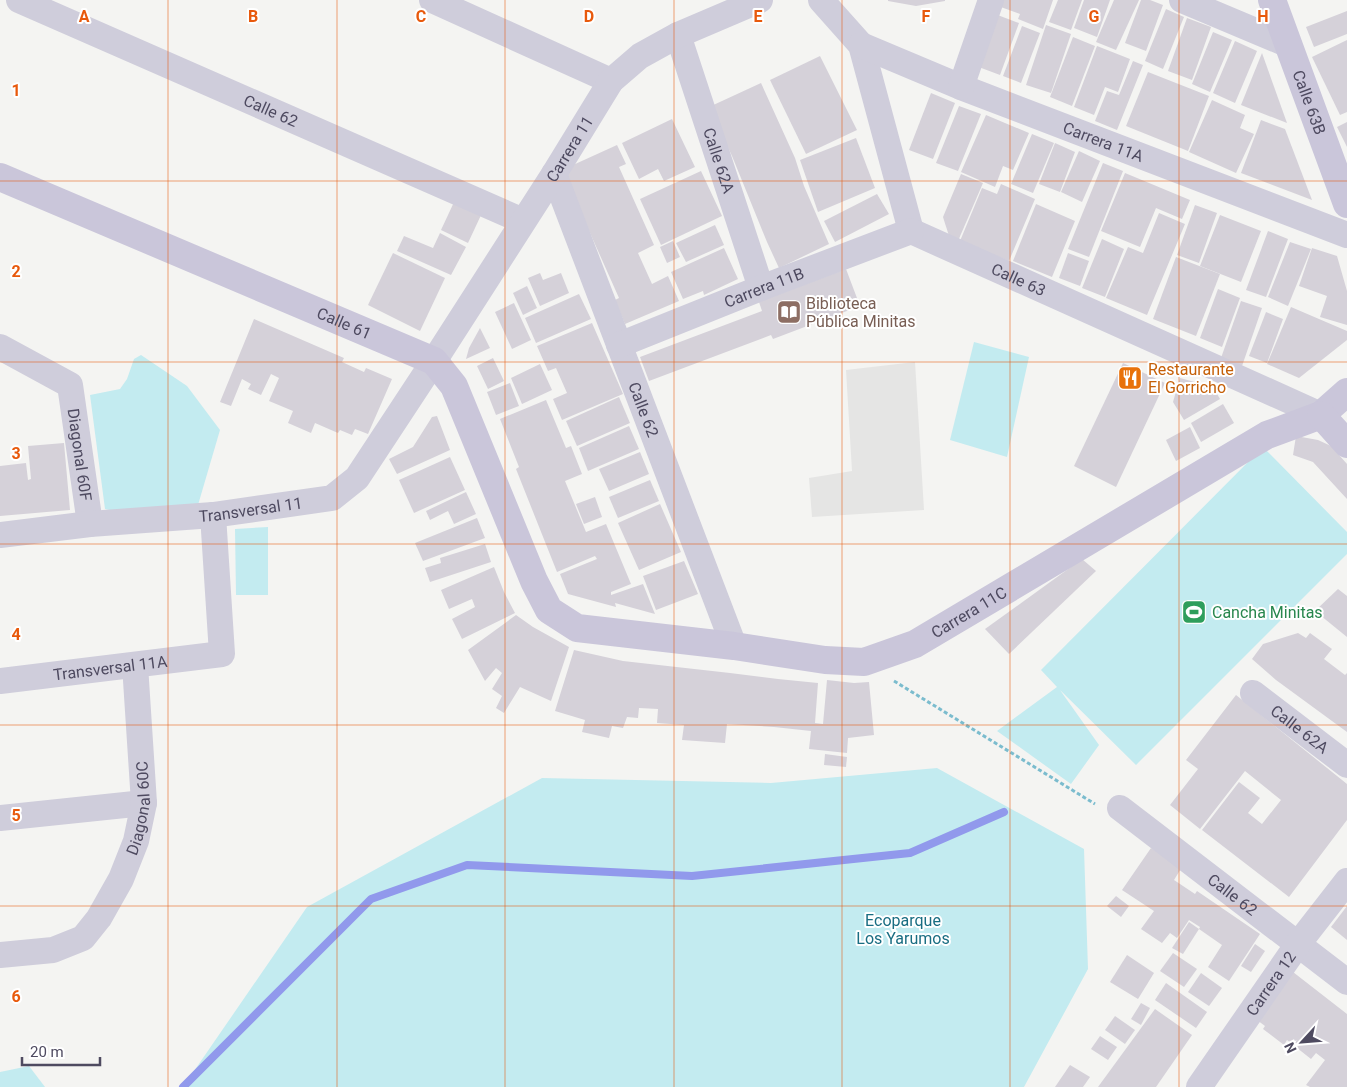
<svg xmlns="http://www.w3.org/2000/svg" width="1347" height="1087" font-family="Roboto,sans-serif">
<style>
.education{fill:#e5e5e4}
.green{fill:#c3ebf0}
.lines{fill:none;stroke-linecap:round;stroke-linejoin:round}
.stream{stroke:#9199ec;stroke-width:8}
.building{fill:#d5d1d9}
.path{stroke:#7bbcce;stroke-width:3;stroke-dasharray:4 2.5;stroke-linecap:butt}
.street{stroke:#cfcddb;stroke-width:26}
.secondary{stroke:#cac6da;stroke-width:28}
.grid{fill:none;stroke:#e8590c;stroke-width:1;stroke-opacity:0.55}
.labels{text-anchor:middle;stroke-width:4;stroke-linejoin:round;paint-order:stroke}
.street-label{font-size:16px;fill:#4e4a60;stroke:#fff}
.education-label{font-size:16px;fill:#785e54;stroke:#fff;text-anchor:start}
.food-label{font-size:16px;fill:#c56008;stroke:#fff;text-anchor:start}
.leisure-label{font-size:16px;fill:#27864d;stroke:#fff;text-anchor:start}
.park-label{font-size:16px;fill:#196d82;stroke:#fff}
.grid-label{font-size:16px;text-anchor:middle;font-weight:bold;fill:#e8590c;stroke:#fff;stroke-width:4;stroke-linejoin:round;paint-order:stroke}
</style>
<rect width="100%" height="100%" fill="#f4f4f2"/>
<!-- education -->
<polygon class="education" points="915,362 924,510 812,517 809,478 852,471 846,370"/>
<!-- green -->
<g class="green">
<polygon points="974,342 1029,357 1007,457 950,440"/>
<polygon points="141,355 187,386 220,430 198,505 123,513 105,509 90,395 120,389 127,379 134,359"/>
<polygon points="1263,447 1347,532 1347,554 1136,765 1060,690 1099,745 1071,784 997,731 1057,687 1041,670"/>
<polygon points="268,527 268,595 236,595 235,529"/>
<polygon points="937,768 1084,849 1088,969 1024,1087 183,1087 307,907 542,778 771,783"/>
<polygon points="29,1066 45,1087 0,1087 0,1072"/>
</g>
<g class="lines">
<!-- stream -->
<polyline class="stream" points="183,1087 371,899 467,865 692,876 910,853 1004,812"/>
</g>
<!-- building -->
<g class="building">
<polygon points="888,0 945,0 945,1 916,6 888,1"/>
<polygon points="1000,0 1053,0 1043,29 1018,19 1020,14 998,6"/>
<polygon points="1058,0 1082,0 1071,30 1049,22"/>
<polygon points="1084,0 1110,0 1097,37 1074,28"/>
<polygon points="1114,0 1139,0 1116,50 1096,42"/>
<polygon points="1141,0 1150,0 1163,5 1146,51 1125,43"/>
<polygon points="1166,9 1184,17 1163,69 1145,61"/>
<polygon points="1347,11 1347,34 1314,47 1306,27"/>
<polygon points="995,14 1019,23 1000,75 976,66"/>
<polygon points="1187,18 1211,27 1192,80 1168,71"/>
<polygon points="1046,25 1071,34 1051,93 1026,85"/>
<polygon points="1022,26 1040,33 1021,83 1003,76"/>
<polygon points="1213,32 1232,40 1210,92 1192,84"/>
<polygon points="1073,37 1095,46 1072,106 1050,97"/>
<polygon points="1347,40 1347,112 1340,115 1312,57"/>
<polygon points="1235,41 1257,51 1235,103 1213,93"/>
<polygon points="1097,46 1130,59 1118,92 1105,87 1094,115 1074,107"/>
<polygon points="1262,53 1287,123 1241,105"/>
<polygon points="820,56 857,130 806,154 770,80"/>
<polygon points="1133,61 1143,65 1117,130 1095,121 1107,91 1119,95"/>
<polygon points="1148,72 1209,96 1188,151 1126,126"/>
<polygon points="761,83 795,158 804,186 829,244 779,268 767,242 732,156 709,107"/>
<polygon points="931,93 955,103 933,159 909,150"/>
<polygon points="1212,100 1245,115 1240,128 1254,134 1236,173 1189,152"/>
<polygon points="959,106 981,114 958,171 936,163"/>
<polygon points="986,115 1029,133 1013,170 1003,166 995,187 961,172"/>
<polygon points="672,119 695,167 664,181 658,169 639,179 622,143"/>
<polygon points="1261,120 1285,129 1312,200 1241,173"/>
<polygon points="1347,122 1347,147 1337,127"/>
<polygon points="1032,134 1054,143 1033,193 1011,184"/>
<polygon points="856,138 875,188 818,212 800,160"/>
<polygon points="1055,143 1075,152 1060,192 1039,184"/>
<polygon points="617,145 626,164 619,167 654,245 638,253 652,284 668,276 679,301 625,324 615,300 619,298 562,170"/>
<polygon points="1079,151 1100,161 1082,202 1061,192"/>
<polygon points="1103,163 1123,171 1089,257 1068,249"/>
<polygon points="701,171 722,216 661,245 640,199"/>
<polygon points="1125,173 1190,200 1182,219 1156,208 1140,247 1101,231"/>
<polygon points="961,174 983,183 958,241 949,236 943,217"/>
<polygon points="1001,184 1035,199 1009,261 960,241 982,188 997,194"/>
<polygon points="877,194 889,214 835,242 824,221"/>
<polygon points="455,200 482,213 468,243 441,230"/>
<polygon points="1036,204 1075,221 1052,277 1013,261"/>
<polygon points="1195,205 1217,213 1199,263 1177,255"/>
<polygon points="1159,213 1185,224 1147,315 1106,298 1128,247 1143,253"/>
<polygon points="1220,215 1261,231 1241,282 1200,266"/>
<polygon points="715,225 724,245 686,262 676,243"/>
<polygon points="1268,231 1288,239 1266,297 1246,290"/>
<polygon points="440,233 466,247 451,275 397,251 404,236 433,248"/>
<polygon points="1102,239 1124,249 1105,297 1082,288"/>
<polygon points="673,241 680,257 667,263 660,247"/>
<polygon points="1290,242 1311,249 1288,306 1268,297"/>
<polygon points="724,248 738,279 704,295 703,291 683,299 671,272"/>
<polygon points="1312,248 1337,256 1347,291 1347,325 1320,317 1327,296 1299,286"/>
<polygon points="393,253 445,278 420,331 368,305"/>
<polygon points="1068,253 1089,261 1080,286 1059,278"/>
<polygon points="1176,257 1220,274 1196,336 1153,319"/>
<polygon points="846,269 860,306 773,339 771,335 649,381 640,357 762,311 759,302"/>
<polygon points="540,273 543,280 561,273 569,293 540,306 528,278"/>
<polygon points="527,286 537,308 523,315 513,293"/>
<polygon points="1218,289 1240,298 1222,347 1200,338"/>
<polygon points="579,294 591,319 536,343 525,318"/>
<polygon points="1241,301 1262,308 1242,366 1221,358"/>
<polygon points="514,303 531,340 512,349 495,312"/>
<polygon points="1291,307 1347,331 1347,340 1299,378 1267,364"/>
<polygon points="1266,312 1283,319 1267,363 1249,356"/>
<polygon points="254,319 344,358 342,362 364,372 366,368 392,379 368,434 355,429 352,435 340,430 338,433 315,423 311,433 288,423 293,411 269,401 279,378 271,374 261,395 248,389 251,384 242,379 231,406 220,402"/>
<polygon points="592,323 623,394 562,420 553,399 567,393 556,368 548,371 537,346"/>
<polygon points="480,328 490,348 466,359 469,348"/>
<polygon points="493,358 504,381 488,389 477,366"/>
<polygon points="1123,363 1165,383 1116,487 1074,466"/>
<polygon points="540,364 552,390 522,404 511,378"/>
<polygon points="1180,378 1213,387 1220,399 1184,420 1173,402"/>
<polygon points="510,383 519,406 496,415 487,392"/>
<polygon points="619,397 630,423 577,446 566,421"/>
<polygon points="546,400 566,448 571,446 582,474 565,481 586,532 606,524 631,584 611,592 611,595 643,584 655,614 615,603 616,607 568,594 560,574 597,559 595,556 557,572 516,469 519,467 500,419"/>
<polygon points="1223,404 1234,423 1201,442 1191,423"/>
<polygon points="437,416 450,450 397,474 389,459 413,447 432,417"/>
<polygon points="629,426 639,449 588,471 579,448"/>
<polygon points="1190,427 1200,448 1176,461 1166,440"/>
<polygon points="1296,436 1318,440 1331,446 1347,464 1347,499 1313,462 1293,455"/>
<polygon points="64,443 70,510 0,516 0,466 26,463 28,480 31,479 28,446"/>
<polygon points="640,452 649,474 609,491 599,469"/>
<polygon points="450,457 465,490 414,513 399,480"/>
<polygon points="650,480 659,501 618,518 609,497"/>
<polygon points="466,492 476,514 454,524 448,511 430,520 426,511"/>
<polygon points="595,497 602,517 584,524 576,504"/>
<polygon points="660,504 681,552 639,570 618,523"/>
<polygon points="477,518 485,538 423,561 415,543"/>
<polygon points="485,544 491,562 430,582 425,568 441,563 440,558"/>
<polygon points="1082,559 1096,571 1009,654 985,629"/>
<polygon points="684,561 698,594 656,610 643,576"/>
<polygon points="494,567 504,592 515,613 462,639 452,619 475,607 472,599 449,609 441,590"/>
<polygon points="1338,589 1347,596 1347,637 1315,611"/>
<polygon points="516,615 533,627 569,647 551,701 520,687 504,713 496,708 502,696 492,689 502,673 496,668 485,681 468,650"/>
<polygon points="1298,633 1306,638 1310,633 1332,649 1324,659 1345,675 1347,673 1347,732 1276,680 1252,659 1263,644"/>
<polygon points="574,650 623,661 730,673 778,679 818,683 815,723 823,724 827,680 854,683 869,682 874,735 848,738 847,753 809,749 811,731 774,727 727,724 725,743 682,740 684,725 657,723 658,709 639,708 638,718 627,717 623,728 612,726 609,738 582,732 585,720 555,711"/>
<polygon points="1236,695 1347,784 1347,820 1289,897 1202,830 1239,782 1260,798 1248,813 1262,824 1281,800 1245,771 1200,829 1170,805 1198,769 1186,760"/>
<polygon points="825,754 847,757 846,767 824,765"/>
<polygon points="1151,848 1182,867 1174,880 1195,894 1197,891 1260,934 1229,981 1208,967 1222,945 1199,929 1200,927 1189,920 1177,938 1170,933 1162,943 1141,929 1154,911 1122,890"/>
<polygon points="1116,896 1129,906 1121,917 1107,906"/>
<polygon points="1347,906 1347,940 1331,927"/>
<polygon points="1189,922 1199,929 1183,954 1172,948"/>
<polygon points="1255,944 1265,951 1251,972 1241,966"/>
<polygon points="1173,953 1197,969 1184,987 1160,971"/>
<polygon points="1127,955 1154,973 1138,999 1110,982"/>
<polygon points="1293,972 1347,1014 1347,1087 1310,1087 1306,1085 1325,1060 1316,1053 1311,1059 1287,1040 1284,1045 1263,1029 1265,1026 1257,1020"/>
<polygon points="1201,973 1222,988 1209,1006 1188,992"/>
<polygon points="1166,983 1207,1012 1196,1028 1155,1000"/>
<polygon points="1141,1003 1150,1008 1141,1025 1131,1019"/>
<polygon points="1155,1009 1192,1035 1156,1087 1098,1087"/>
<polygon points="1115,1016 1135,1030 1125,1044 1105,1030"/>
<polygon points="1100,1036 1117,1047 1108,1060 1091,1049"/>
<polygon points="1070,1065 1090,1077 1083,1087 1055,1087"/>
</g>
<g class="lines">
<!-- path -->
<polyline class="path" points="894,681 1095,804"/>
<!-- street -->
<g class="street">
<path id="s1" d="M19 0 523 221"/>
<polyline points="432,0 611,81"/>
<polyline points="821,0 861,45 911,231"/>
<polyline points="1182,0 1289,45"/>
<path id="s2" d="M678 35 761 288"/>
<path id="s3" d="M861 45 961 87 1347 235"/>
<polyline points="961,87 991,0"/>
<path id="s4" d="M554 174 734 646"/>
<path id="s5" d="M911 231 1321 415"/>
<path id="s6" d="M619 345 761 288 911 231"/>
<path id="s7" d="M0 347 70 385 90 524"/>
<path id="s8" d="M0 535 90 524 213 515 332 498 357 478 434 361 554 174 611 81 640 56 678 35 760 0"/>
<path id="s9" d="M0 681 222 654 213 515"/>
<path id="s10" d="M1253 693 1347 765"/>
<path id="s11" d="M1120 808 1347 982"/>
<polyline points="0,818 144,803"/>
<path id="s12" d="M0 955 53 950 83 938 99 918 121 879 136 841 144 803 135 665"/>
<path id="s13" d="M1199 1087 1298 944 1347 881"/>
</g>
<!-- secondary -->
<g class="secondary">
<path id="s14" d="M1272 0 1347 204"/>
<path id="s15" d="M0 177 434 361 454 386 534 581 549 610 577 628 734 646 825 660 864 662 915 644 1267 435 1321 415 1347 392"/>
<polyline points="1321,415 1347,444"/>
</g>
</g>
<!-- grid -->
<path class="grid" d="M168 0V1087M337 0V1087M505 0V1087M674 0V1087M842 0V1087M1010 0V1087M1179 0V1087M0 181H1347M0 362H1347M0 544H1347M0 725H1347M0 906H1347"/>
<!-- icons -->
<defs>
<symbol id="library-square" viewBox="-11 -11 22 22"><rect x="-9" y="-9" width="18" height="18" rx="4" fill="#8d6e63" stroke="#fff"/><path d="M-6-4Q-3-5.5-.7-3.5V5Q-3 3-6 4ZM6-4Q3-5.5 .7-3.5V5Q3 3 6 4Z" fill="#fff"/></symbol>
<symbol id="restaurant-square" viewBox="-11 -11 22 22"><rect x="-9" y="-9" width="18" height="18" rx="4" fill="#e8710a" stroke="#fff"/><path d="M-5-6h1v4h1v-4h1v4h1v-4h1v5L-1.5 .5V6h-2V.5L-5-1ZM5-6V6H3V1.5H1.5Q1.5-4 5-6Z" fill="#fff"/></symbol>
<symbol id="stadium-square" viewBox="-11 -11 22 22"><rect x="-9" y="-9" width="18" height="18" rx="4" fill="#2e9e5b" stroke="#fff"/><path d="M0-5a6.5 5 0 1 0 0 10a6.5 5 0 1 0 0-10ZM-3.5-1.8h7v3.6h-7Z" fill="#fff"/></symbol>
</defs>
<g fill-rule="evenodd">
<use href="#library-square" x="775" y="298" width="28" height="28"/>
<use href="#restaurant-square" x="1116" y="364" width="28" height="28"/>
<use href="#stadium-square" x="1180" y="598" width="28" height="28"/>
</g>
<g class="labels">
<!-- street labels -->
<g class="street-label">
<text dy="6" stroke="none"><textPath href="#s14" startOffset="109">Calle 63B</textPath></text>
<text dy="6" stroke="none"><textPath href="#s1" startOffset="275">Calle 62</textPath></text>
<text dy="6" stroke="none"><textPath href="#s3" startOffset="261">Carrera 11A</textPath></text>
<text dy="6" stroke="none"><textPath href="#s8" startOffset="758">Carrera 11</textPath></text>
<text dy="6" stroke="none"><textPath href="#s2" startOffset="132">Calle 62A</textPath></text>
<text dy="6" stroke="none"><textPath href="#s5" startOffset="118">Calle 63</textPath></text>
<text dy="6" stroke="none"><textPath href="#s6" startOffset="156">Carrera 11B</textPath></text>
<text dy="6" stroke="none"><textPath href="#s15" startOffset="374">Calle 61</textPath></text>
<text dy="6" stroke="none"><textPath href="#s4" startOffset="252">Calle 62</textPath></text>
<text dy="6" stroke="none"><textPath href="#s7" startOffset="150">Diagonal 60F</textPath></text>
<text dy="6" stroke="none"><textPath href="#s8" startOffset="252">Transversal 11</textPath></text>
<text dy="6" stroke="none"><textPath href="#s15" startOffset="1186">Carrera 11C</textPath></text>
<text dy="6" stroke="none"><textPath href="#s9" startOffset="111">Transversal 11A</textPath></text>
<text dy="6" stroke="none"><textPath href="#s10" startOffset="59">Calle 62A</textPath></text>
<text dy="6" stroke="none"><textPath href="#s12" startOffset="230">Diagonal 60C</textPath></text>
<text dy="6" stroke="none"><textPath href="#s11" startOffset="142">Calle 62</textPath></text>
<text dy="6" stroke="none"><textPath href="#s13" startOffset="126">Carrera 12</textPath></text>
</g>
<!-- education labels -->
<g class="education-label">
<text x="806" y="309">Biblioteca<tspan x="806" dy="18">Pública Minitas</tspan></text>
</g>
<!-- food labels -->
<g class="food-label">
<text x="1148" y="375">Restaurante<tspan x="1148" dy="18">El Gorricho</tspan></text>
</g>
<!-- leisure labels -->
<g class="leisure-label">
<text x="1212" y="618">Cancha Minitas</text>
</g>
<!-- park labels -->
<g class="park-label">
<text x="903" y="926">Ecoparque<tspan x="903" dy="18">Los Yarumos</tspan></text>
</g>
</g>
<g class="grid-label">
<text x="84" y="22">A</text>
<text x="253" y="22">B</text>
<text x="421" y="22">C</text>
<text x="589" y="22">D</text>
<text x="758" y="22">E</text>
<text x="926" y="22">F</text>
<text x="1094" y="22">G</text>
<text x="1263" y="22">H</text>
<text x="16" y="96">1</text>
<text x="16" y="277">2</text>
<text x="16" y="459">3</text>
<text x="16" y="640">4</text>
<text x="16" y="821">5</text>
<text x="16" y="1002">6</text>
</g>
<!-- north arrow -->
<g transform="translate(1302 1042) rotate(244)" stroke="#ffffff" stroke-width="4" paint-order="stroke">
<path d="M0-4L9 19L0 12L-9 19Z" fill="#4e4a60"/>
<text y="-8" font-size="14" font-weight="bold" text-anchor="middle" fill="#4e4a60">N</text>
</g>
<!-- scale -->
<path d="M22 1057v8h78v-8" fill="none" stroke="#4e4a60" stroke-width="2.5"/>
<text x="30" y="1057" font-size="15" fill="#4e4a60" stroke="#ffffff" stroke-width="4" paint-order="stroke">20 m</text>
</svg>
